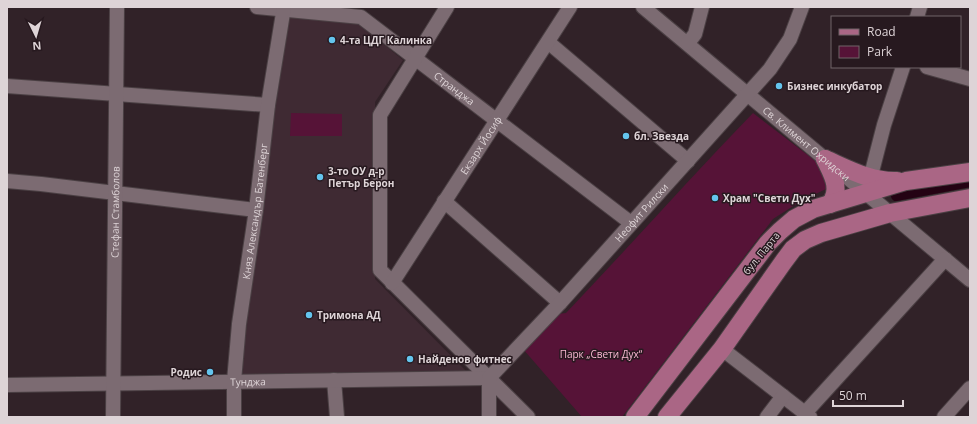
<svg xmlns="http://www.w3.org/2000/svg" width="977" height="424" font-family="'Open Sans',sans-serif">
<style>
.built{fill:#3f2a33}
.green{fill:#561337}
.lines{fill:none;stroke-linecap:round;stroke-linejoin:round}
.canal{stroke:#240213;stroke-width:10}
.minor-casing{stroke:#4b4044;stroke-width:16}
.major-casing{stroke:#4b4044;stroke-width:20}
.minor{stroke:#7c6b72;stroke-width:14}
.major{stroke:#aa6685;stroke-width:18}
.poi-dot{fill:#64c5ee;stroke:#27191f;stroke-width:1.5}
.labels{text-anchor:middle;stroke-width:3;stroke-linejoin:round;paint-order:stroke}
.poi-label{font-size:10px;font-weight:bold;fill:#ded4d7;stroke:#27191f;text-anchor:start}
.street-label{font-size:10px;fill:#ded4d7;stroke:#27191f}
.park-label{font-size:10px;fill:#fab8d3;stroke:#27191f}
</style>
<rect width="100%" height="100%" fill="#312228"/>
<!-- built -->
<polygon class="built" points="289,16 355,21 403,60 375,102 375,279 466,371 241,374 255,253 275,99"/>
<!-- green -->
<g class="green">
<polygon points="291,113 342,114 342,136 290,136"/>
<path d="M753 113 822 166 828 180 826 189 801 201 773 219 622 417H582L523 349 557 314 566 313C629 247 689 179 753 113Z"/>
</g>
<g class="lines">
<!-- canal -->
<polyline class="canal" points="896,196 970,182"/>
<defs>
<g id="minor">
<path id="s1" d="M257 7 361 17 631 223"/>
<polyline points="447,7 380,115 380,270 528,417"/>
<path id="s2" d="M643 7 970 280"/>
<polyline points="917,17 920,7"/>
<polyline points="548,42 688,161"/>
<polyline points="688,43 695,34 702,7"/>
<polyline points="927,67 970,79"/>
<polyline points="7,86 268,105"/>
<polyline points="7,181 41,184 256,210"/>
<polyline points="868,187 884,125 903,67"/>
<polyline points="444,201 560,303"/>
<path id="s3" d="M392 283 570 7"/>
<polyline points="722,349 810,417"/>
<polyline points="334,380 337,417"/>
<path id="s4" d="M7 385 489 378"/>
<polyline points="805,413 945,259"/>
<path id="s5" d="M113 417 117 7"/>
<path id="s6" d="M234 417V381L239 324 256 210 268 105 284 7"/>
<path id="s7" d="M489 417V378L560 303 770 69 790 39 802 7"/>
<polyline points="767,417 783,396"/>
<polyline points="944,417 970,388"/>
</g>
<g id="major">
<path d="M825 159C848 169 871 182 897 181"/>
<path d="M825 159C832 174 842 189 830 204"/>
<polyline points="635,417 768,243 780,231 794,219 813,209 906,181 970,172"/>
<polyline points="667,417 722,349 784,261 793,249 805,240 821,233 890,213 970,198"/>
</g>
</defs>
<!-- minor casing -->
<use href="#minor" class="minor-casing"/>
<!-- major casing -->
<use href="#major" class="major-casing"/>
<!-- minor -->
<use href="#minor" class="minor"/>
<!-- major -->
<use href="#major" class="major"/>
</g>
<!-- markers -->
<g class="poi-dot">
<circle cx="332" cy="40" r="4"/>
<circle cx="779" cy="86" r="4"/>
<circle cx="626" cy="136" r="4"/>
<circle cx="320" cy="177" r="4"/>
<circle cx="715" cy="198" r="4"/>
<circle cx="309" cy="315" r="4"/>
<circle cx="410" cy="359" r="4"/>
<circle cx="210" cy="372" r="4"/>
</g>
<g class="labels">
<!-- poi labels -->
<g class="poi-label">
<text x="340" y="44">4-та ЦДГ Калинка</text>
<text x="787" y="90">Бизнес инкубатор</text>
<text x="634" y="140">бл. Звезда</text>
<text x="328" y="175">3-то ОУ д-р<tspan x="328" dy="12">Петър Берон</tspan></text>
<text x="723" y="202">Храм "Свети Дух"</text>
<text x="317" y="319">Тримона АД</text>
<text x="418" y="363">Найденов фитнес</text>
<text x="202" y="376" text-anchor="end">Родис</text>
</g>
<!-- street labels -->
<g class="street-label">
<text dy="4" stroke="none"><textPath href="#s1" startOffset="222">Странджа</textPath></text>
<text dy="4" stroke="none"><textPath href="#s2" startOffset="213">Св. Климент Охридски</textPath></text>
<text dy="4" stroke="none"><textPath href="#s3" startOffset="164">Екзарх Йосиф</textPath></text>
<text dy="4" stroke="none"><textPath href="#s5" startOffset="205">Стефан Стамболов</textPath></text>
<text dy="4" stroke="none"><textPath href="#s6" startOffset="207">Княз Александър Батенберг</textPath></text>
<text dy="4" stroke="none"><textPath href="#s7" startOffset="264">Неофит Рилски</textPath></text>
<text transform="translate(761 253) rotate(-51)" y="4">бул. Парта</text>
<text dy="4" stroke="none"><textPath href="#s4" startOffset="241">Тунджа</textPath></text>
</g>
<!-- park labels -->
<g class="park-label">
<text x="601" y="358">Парк „Свети Дух“</text>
</g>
</g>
<!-- border -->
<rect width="977" height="424" fill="none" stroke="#ded4d7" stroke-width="16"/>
<!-- legend -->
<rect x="831" y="16" width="130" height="52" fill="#27191f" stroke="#706469"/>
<rect x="839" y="29" width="20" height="6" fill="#aa6685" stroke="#706469"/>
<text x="867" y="36" font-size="12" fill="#ded4d7">Road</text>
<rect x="839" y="46" width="20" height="12" fill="#561337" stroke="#706469"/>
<text x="867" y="56" font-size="12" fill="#ded4d7">Park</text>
<!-- north arrow -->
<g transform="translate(36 36) rotate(175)" stroke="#27191f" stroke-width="3" paint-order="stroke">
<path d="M0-3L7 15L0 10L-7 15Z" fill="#ded4d7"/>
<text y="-6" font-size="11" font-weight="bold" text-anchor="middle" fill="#ded4d7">N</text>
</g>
<!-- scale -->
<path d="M833 400v6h70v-6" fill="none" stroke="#ded4d7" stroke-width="2"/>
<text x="839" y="400" font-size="12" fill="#ded4d7" stroke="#27191f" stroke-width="3" paint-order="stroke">50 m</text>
</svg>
